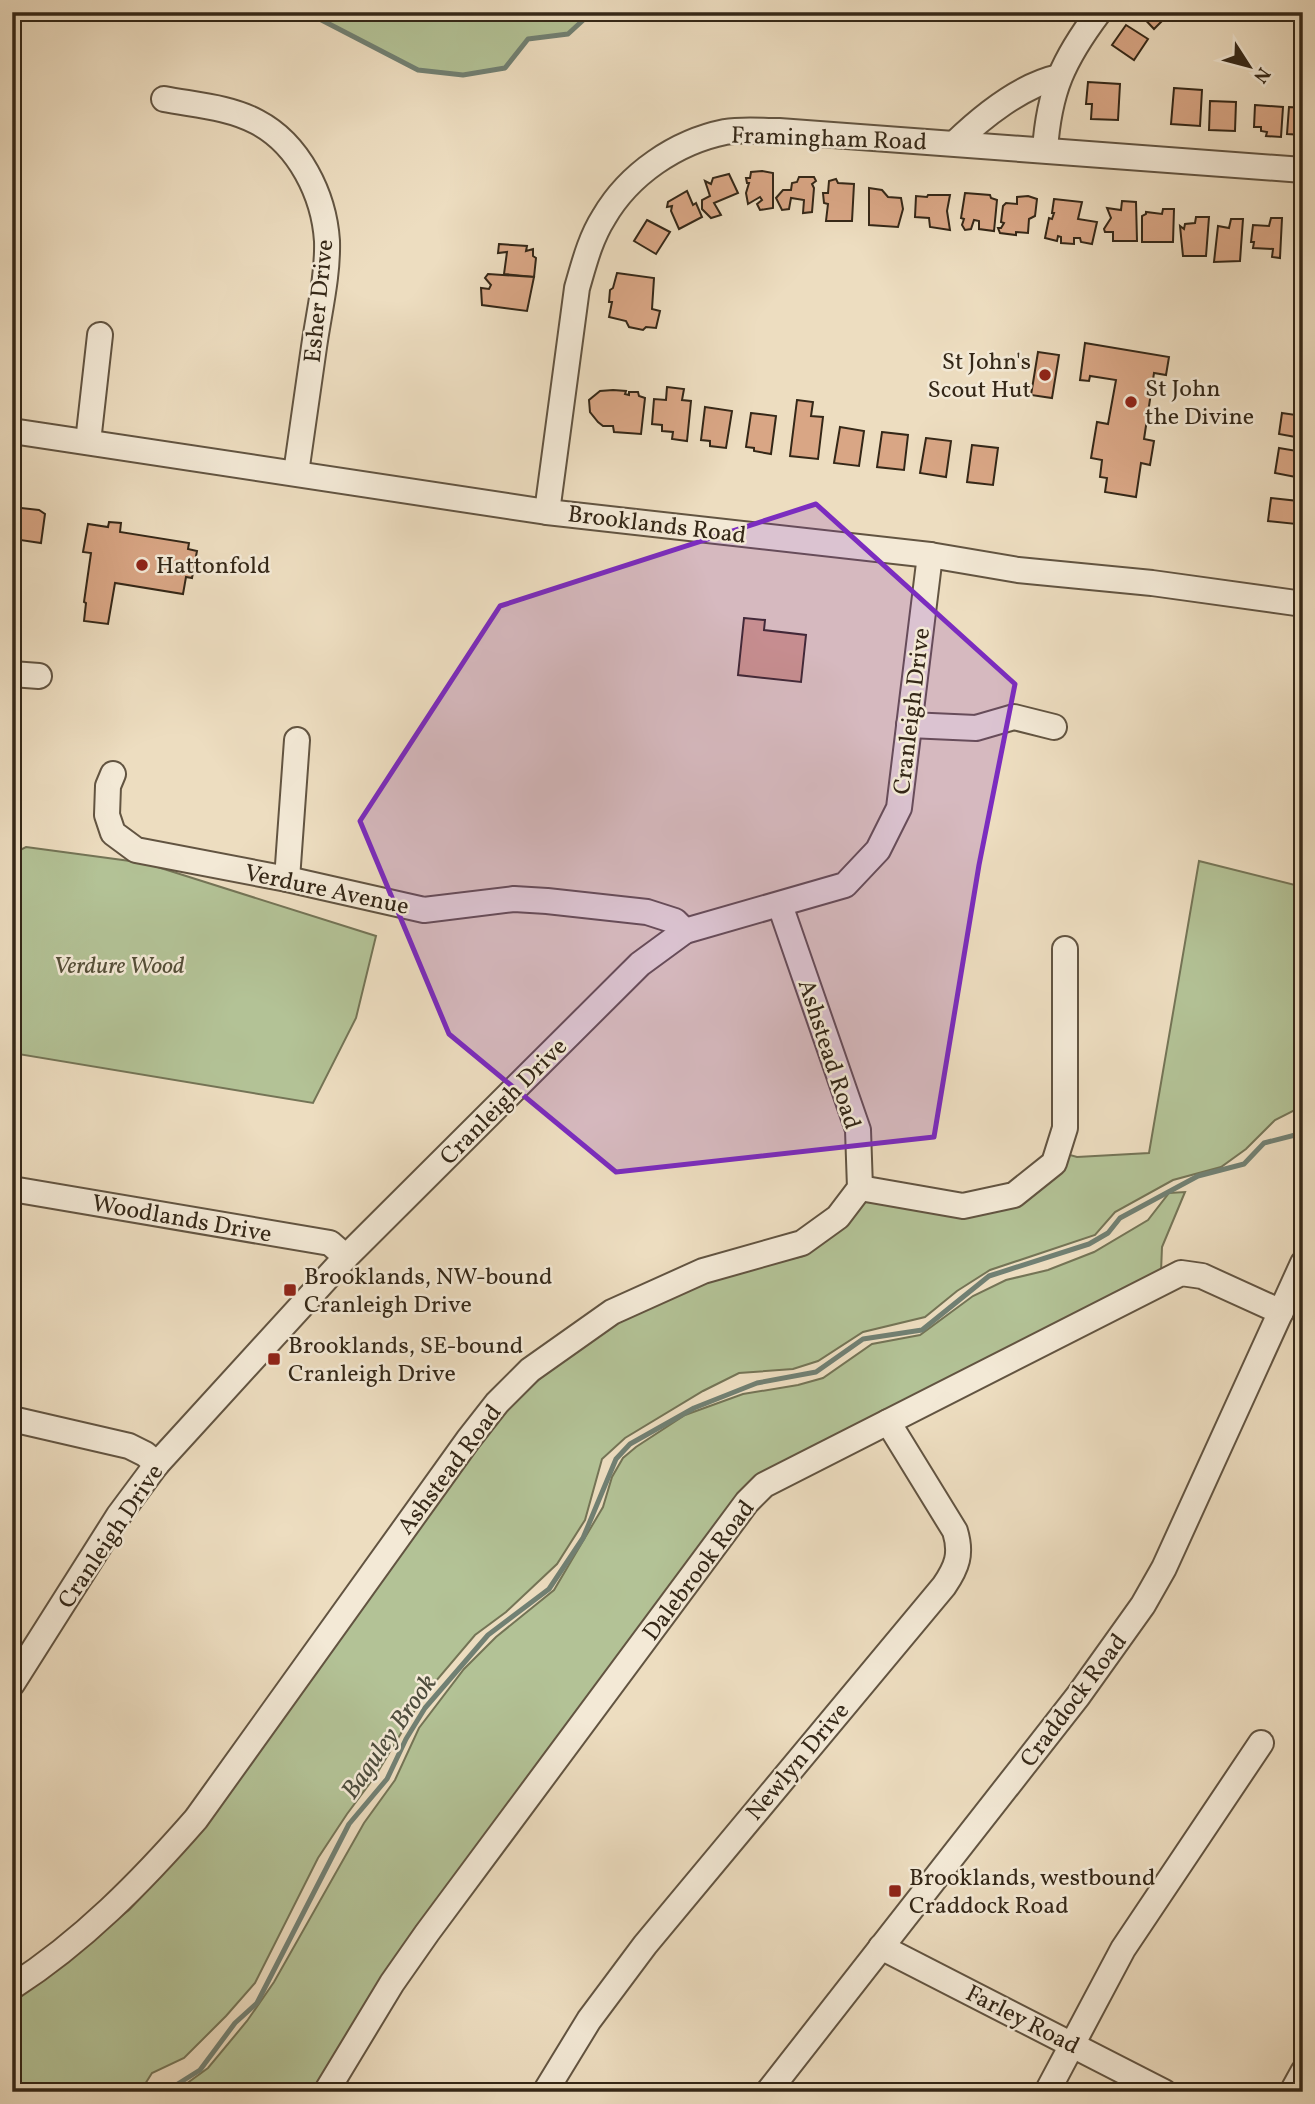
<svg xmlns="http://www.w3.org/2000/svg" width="1315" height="2104" font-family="Vollkorn,serif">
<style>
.green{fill:#b3c296;stroke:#747456;stroke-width:2}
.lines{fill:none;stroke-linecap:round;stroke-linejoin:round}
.stream{stroke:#718073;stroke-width:5}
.building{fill:#d9a685;stroke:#342717;stroke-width:2}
.minor-casing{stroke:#625441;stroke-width:28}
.minor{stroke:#f3e9d6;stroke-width:24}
.marked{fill:#7b2cbf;fill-opacity:0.2;stroke:#7b2cbf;stroke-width:5;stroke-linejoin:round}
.poi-dot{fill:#8f2418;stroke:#f3e9d6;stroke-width:2.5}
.labels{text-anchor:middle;stroke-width:5;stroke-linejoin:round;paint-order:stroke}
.street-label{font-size:24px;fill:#342717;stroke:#f3e9d6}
.poi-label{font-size:24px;fill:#342717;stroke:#f3e9d6;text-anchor:start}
.park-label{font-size:24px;font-style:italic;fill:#544e37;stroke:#f3e9d6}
.water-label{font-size:26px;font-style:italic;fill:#4d4c3d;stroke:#f3e9d6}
</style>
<rect width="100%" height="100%" fill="#edddc0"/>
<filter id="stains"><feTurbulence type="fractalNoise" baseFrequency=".00286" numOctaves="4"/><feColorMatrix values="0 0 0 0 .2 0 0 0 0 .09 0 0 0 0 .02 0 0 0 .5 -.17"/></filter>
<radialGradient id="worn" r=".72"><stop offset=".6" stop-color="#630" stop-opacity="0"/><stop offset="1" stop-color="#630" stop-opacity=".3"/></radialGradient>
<!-- green -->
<g class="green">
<polygon points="306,12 592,12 568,34 528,39 505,68 463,75 418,70"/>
<polygon points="26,847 145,863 376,936 356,1018 313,1103 12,1053 12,854"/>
<polygon points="1199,861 1303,887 1303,1106 1275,1120 1246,1149 1221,1167 1173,1180 1115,1212 1095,1235 990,1270 957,1291 925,1317 863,1332 818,1361 793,1369 739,1373 703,1391 625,1438 602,1459 585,1520 557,1564 506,1612 475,1635 424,1695 376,1775 347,1814 318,1858 255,1983 226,2016 184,2058 152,2073 140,2092 12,2092 12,1998 129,1910 165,1871 507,1407 559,1362 626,1316 699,1284 739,1271 803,1256 824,1242 863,1195 971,1213 1063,1153 1077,1157 1149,1153"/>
<polygon points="1185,1192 1162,1247 1161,1272 760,1476 317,2092 175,2092 208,2068 247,2021 274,1982 364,1823 395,1780 419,1728 464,1669 496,1637 554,1590 603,1507 612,1477 623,1458 636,1447 685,1415 743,1394 798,1385 823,1378 872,1344 920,1335 973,1296 1006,1280 1048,1270 1094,1252 1148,1220 1169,1193"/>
</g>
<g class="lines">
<!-- stream -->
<g class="stream">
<polyline points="306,12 418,70 463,75 505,68 528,39 568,34 592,12"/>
<polyline points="165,2092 200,2070 235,2023 257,2003 349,1824 387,1779 406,1739 425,1708 488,1635 549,1589 583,1538 616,1459 630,1444 694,1408 757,1383 816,1372 863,1339 922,1330 989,1276 1089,1244 1108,1233 1120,1218 1198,1176 1244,1164 1264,1143 1303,1133"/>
</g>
</g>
<!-- building -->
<g class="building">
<polygon points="1138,12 1171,12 1154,29"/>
<polygon points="1126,25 1148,39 1134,60 1112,45"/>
<polygon points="1088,82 1120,84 1118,120 1091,119 1092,104 1086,104"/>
<polygon points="1174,88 1202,90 1200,126 1171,124"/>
<polygon points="1210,101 1236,102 1235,131 1209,130"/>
<polygon points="1255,105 1283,107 1281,137 1266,136 1267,132 1261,131 1261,127 1254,127"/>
<polygon points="1289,107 1303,108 1303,135 1287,134"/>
<polygon points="762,171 773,173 773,208 760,210 757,204 762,200 760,197 748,204 746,193 749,183 747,183 746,178 750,178 751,172"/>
<polygon points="729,174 738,193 714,203 721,215 711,218 702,209 702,200 710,196 705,181 711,184 713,178"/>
<polygon points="799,177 814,177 816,181 812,184 814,188 812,212 803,213 804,200 791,198 789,209 782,210 776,198 783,190 791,190 792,183 797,182"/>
<polygon points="836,179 838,183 854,184 852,221 826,221 828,204 824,203 823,193 828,193 829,181"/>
<polygon points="869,188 882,190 888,197 901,198 903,209 898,227 869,225"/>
<polygon points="687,191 693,205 696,203 702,217 679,229 671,211 672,206 667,207 668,202"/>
<polygon points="965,193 990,195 991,198 997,200 994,231 979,229 979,221 974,220 971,229 965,230 962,225 964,219 961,218"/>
<polygon points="928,195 950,195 947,211 950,230 930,227 929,218 915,217 916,196 927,197"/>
<polygon points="1028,196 1037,199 1035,216 1029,219 1028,233 1016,232 1016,235 1000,233 998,228 1001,228 1004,223 1001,222 1003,206 1006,203 1017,204 1017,197"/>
<polygon points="1054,199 1082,202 1078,219 1097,222 1092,244 1081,242 1080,238 1074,238 1074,244 1061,243 1061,237 1058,236 1057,241 1045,238 1049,218 1052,219 1054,213 1052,213"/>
<polygon points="1122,201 1136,202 1137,241 1113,241 1113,232 1105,232 1104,229 1111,218 1107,208 1121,210"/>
<polygon points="1163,209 1174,209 1173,242 1142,242 1142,216 1146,214 1146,212 1162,214"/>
<rect x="1295" y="216" width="8" height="40"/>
<polygon points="1196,217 1209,217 1206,256 1183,256 1180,226 1184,229 1185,224 1195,223"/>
<polygon points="1271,218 1282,218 1280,258 1272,257 1273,249 1253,248 1254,242 1251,242 1253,225 1269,226"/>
<polygon points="1231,219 1243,219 1240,261 1214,262 1218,226 1229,228"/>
<polygon points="647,220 670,232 656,254 634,241"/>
<polygon points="499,244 527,246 526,251 533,249 533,256 536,258 534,277 504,274 507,252 498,253"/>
<polygon points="617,273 654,278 652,309 660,311 656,328 646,327 643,330 629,327 626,321 609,317 612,302 609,302 610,290 613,288"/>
<polygon points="488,274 534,277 527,311 482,305 481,288 489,289 491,285 485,278"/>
<polygon points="1085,343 1169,357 1166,375 1154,373 1144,439 1154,441 1150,465 1141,463 1136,497 1105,492 1107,478 1100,477 1102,460 1091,458 1097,422 1108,424 1116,380 1090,376 1089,381 1080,380"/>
<polygon points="1038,352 1059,355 1052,398 1031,395"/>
<polygon points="667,387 684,389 682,400 691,401 687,441 672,439 673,432 662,431 662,425 652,424 654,399 666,400"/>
<polygon points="613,390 626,391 625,394 629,395 629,392 638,392 639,396 645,398 641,434 614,432 613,426 603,426 598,422 590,412 589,400 600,391"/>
<polygon points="797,400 813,402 811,416 823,417 818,459 790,456"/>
<polygon points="705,407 732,411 726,448 710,446 710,441 701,440"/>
<polygon points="751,413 776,416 771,454 754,451 754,448 746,447"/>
<polygon points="1282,413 1303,416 1301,438 1279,434"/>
<polygon points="840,427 864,431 859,466 834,463"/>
<polygon points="882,432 908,435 904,470 877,467"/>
<polygon points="926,438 951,441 946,477 920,473"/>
<polygon points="972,445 998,448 993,485 967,482"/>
<polygon points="1279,448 1303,452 1301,478 1275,473"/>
<polygon points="1271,498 1298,501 1296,524 1268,521"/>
<polygon points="12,507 39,510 45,514 41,543 20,540 20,536 12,535"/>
<polygon points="109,522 121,523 120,532 189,543 188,549 197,551 192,578 186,577 183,594 115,583 108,624 84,621 86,603 84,602 91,553 83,552 88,524 108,527"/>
<polygon points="744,618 765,620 764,630 806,635 801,682 738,675"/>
</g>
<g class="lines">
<defs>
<g id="minor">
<path d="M164 99C195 105 229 107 257 122 299 144 324 195 327 241 328 276 319 312 314 347 308 389 302 431 296 473"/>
<path d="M955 143C982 117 1022 85 1059 77"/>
<path d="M1045 150C1049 91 1063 60 1099 12"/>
<polyline points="12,431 547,512 930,555 1018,570 1152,583 1303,604"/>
<polyline points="88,442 100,335"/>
<path d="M547 512 577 288C584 264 590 239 604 217 629 174 676 142 725 132 742 129 761 131 779 131L1303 170"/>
<polyline points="12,674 39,676"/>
<polyline points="909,725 976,728 1014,717 1054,727"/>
<polyline points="113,774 108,786 107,815 113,833 136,850 287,879 424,910 514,899 547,901 647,912 675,921 685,931"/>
<polyline points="287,879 297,740"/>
<polyline points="860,1188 963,1206 1014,1195 1054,1163 1065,1128 1065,949"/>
<polyline points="12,1189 330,1243 346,1257"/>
<polyline points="12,1419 129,1446 145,1454 157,1464"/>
<polyline points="12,1684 119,1515 157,1464 346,1257 640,964 685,931 845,885 878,850 899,808 930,555"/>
<polyline points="881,1947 1164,2092"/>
<path d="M12 1987C83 1941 141 1882 196 1819L468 1440 497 1403 530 1370 612 1312 703 1271 802 1243 838 1217 860 1188 858 1130 780 905"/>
<polyline points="326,2092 392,1983 427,1933 747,1502 764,1485 1181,1273 1202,1276 1281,1312"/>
<path d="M545 2092 589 2020 645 1945 944 1586C957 1567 962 1554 955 1531L888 1422"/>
<polyline points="768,2092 1078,1696 1143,1605 1164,1568 1303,1263"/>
<polyline points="1047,2092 1123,1949 1261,1743"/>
<polyline points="1292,2092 1303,2072"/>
</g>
</defs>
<!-- minor casing -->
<use href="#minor" class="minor-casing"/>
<!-- minor -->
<use href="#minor" class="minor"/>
</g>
<!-- marked area -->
<path class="marked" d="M816 504 1015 684 979 865 934 1137 616 1172 449 1034 360 821 500 606Z"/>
<!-- markers -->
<g class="poi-dot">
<circle cx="1045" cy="375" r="7"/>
<circle cx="1131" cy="402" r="7"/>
<circle cx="142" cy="565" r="7"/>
<rect x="283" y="1283" width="14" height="14" rx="3.5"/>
<rect x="267" y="1352" width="14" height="14" rx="3.5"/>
<rect x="888" y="1884" width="14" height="14" rx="3.5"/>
</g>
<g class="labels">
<!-- street labels -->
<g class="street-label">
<text transform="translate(829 138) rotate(2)" y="8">Framingham Road</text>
<text transform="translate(318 301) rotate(-84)" y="8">Esher Drive</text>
<text transform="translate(657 524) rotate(7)" y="8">Brooklands Road</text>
<text transform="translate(911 711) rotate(-83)" y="8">Cranleigh Drive</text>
<text transform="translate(327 889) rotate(12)" y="8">Verdure Avenue</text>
<text transform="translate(830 1054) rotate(72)" y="8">Ashstead Road</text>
<text transform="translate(503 1101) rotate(-45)" y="8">Cranleigh Drive</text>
<text transform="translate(182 1218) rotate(10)" y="8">Woodlands Drive</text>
<text transform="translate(449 1469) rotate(-53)" y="8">Ashstead Road</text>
<text transform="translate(110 1536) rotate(-56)" y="8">Cranleigh Drive</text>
<text transform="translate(698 1570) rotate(-53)" y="8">Dalebrook Road</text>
<text transform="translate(1073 1700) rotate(-53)" y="8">Craddock Road</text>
<text transform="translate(797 1761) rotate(-50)" y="8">Newlyn Drive</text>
<text transform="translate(1023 2019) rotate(27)" y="8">Farley Road</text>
</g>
<!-- poi labels -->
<g class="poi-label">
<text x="1031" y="369" text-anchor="end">St John's<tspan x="1031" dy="28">Scout Hut</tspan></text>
<text x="1145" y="396">St John<tspan x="1145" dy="28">the Divine</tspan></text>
<text x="156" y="573">Hattonfold</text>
<text x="304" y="1284">Brooklands, NW-bound<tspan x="304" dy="28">Cranleigh Drive</tspan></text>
<text x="288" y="1353">Brooklands, SE-bound<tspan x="288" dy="28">Cranleigh Drive</tspan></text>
<text x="909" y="1885">Brooklands, westbound<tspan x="909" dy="28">Craddock Road</tspan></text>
</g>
<!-- park labels -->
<g class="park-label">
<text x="119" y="973">Verdure Wood</text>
</g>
<!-- water labels -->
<g class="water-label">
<text transform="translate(388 1736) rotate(-55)" y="9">Baguley Brook</text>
</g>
</g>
<!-- margin -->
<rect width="1315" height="2104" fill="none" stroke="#edddc0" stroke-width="42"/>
<rect x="14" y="14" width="1287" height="2076" fill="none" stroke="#342717" stroke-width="3.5"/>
<rect x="21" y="21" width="1273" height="2062" fill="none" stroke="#342717" stroke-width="2"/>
<!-- north arrow -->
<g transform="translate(1249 66) rotate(126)" stroke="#f3e9d6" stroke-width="5" paint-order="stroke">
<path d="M0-5L12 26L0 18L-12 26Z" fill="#342717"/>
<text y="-10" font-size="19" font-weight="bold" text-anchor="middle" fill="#342717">N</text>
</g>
<rect width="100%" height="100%" filter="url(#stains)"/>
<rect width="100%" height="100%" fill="url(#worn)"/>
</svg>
